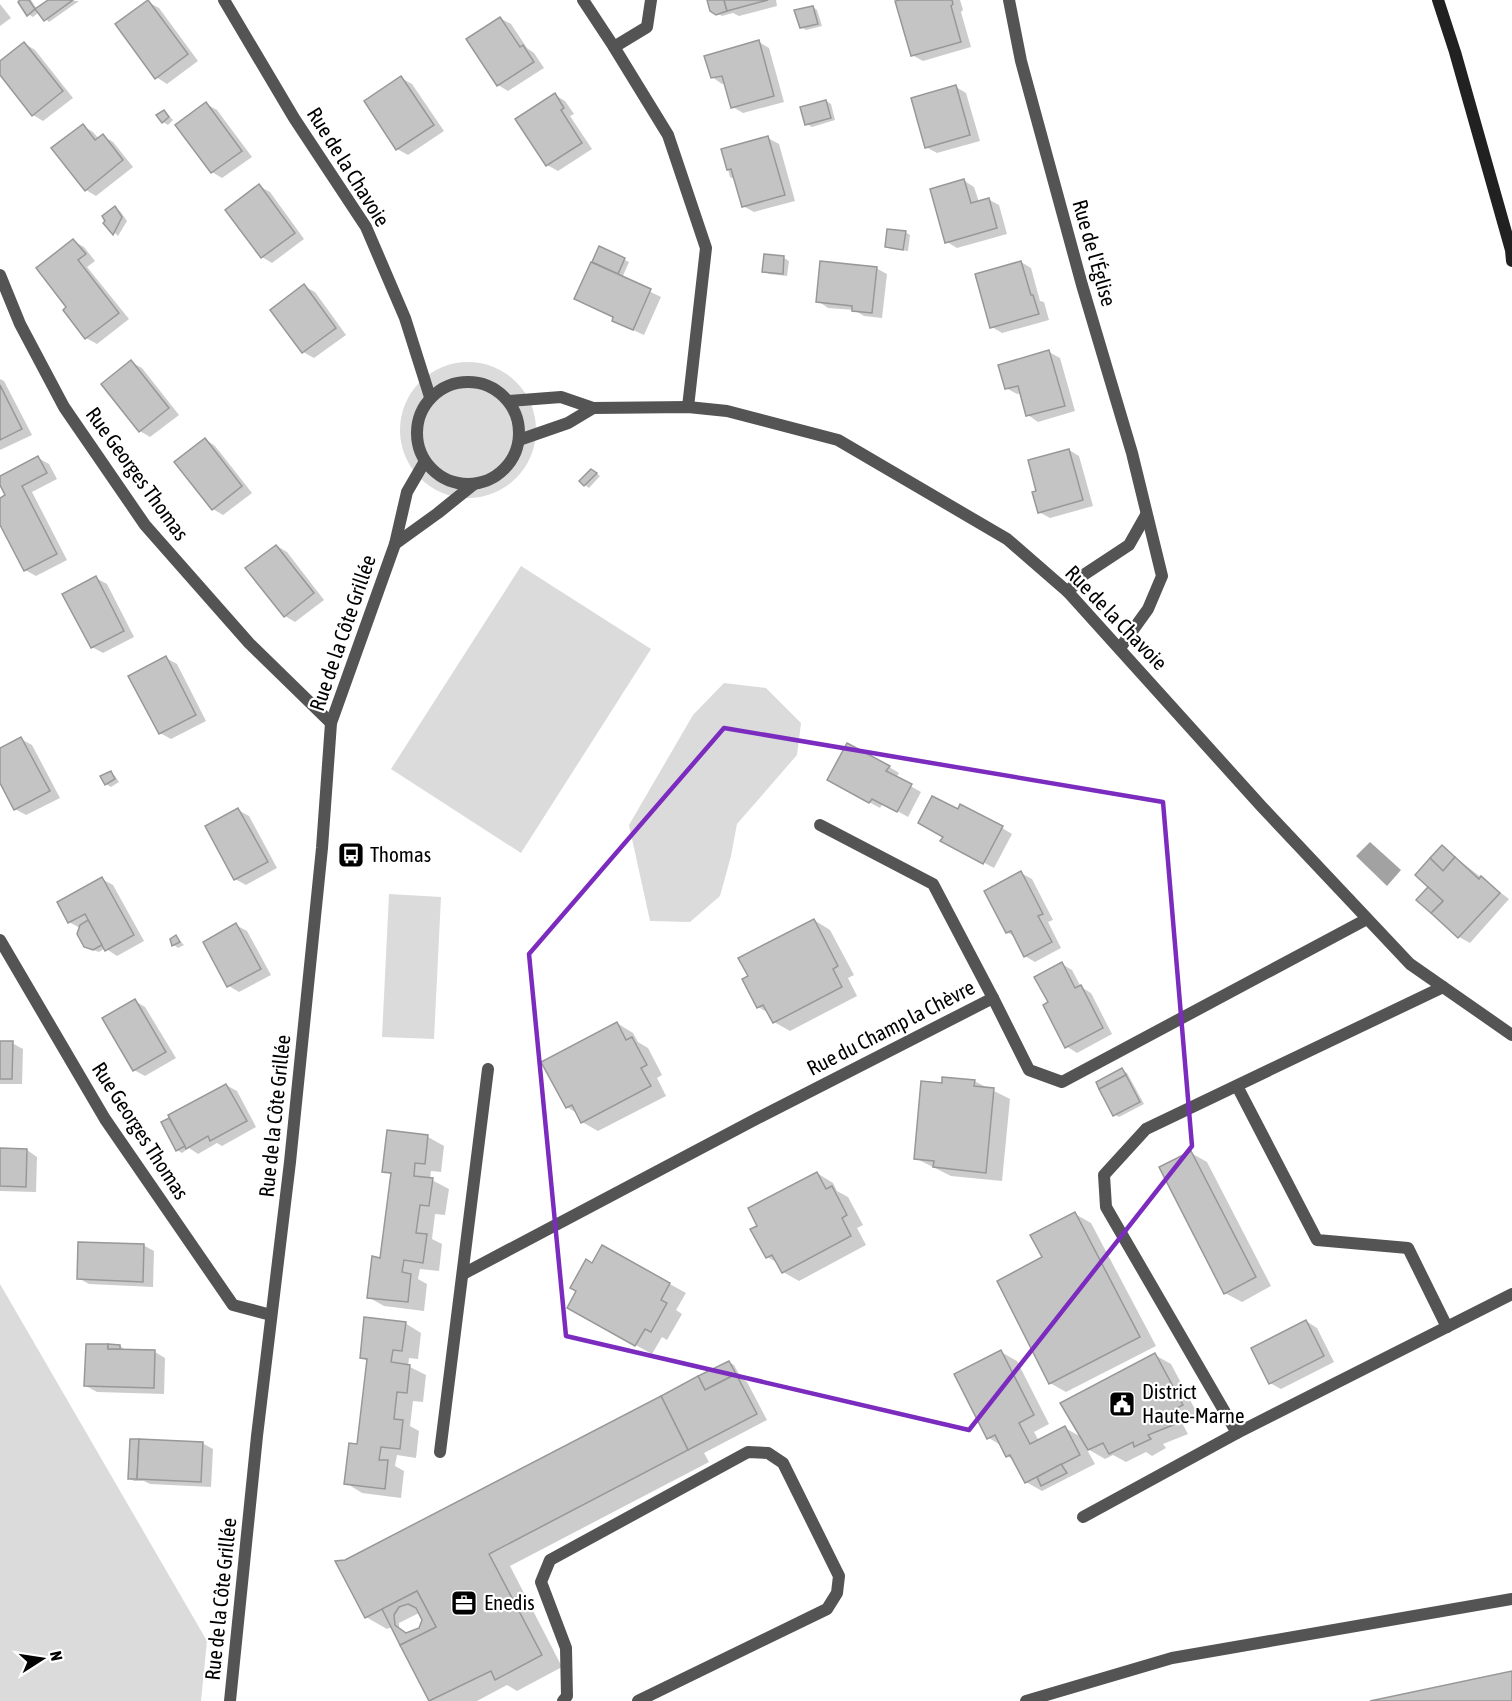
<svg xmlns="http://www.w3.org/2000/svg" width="1512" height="1701" font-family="'Asap Condensed',sans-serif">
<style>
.green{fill:#dbdbdb}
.water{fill:#a2a2a2}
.shadow{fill:#0003;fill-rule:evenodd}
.building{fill:#c4c4c4;stroke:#989898;stroke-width:1.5;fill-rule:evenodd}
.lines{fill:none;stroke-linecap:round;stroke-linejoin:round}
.lane{stroke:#545454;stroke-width:12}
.street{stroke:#545454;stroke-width:12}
.secondary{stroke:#212121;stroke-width:12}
.marked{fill:none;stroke:#7b2cbf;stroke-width:4.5;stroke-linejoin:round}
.labels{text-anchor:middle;stroke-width:4.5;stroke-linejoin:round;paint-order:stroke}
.street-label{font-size:21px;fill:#000;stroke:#fff}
.poi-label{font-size:21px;fill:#000;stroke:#fff;text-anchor:start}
</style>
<rect width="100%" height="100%" fill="#fff"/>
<!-- green -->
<g class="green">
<circle cx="468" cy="430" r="68"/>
<polygon points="521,566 651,649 521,853 391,769"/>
<polygon points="724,683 766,688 801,723 797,755 737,824 731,856 720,896 690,922 650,921 629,825 693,715"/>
<polygon points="389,894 441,897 434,1039 382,1037"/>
<polygon points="0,1284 207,1641 201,1701 0,1701"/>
</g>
<!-- water -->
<polygon class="water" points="1370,842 1401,870 1387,886 1356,856"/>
<!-- shadow -->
<g class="shadow">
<polygon points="18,0 31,0 37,9 50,0 79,1 49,22 39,12 33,17 28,14"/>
<polygon points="708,0 776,0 777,6 739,16 733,13 722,16 711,10"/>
<polygon points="905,0 960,0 963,10 961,12 971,47 923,61 912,55"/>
<polygon points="148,2 159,8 198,61 167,84 156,77"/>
<polygon points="0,4 11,18 0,26"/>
<polygon points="813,7 817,10 822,26 806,30 801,27"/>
<polygon points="500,18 511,24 527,48 534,53 544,68 508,91 498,85"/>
<polygon points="759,42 769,48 784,102 743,113 733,107 726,83 722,84 712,77"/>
<polygon points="24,43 35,50 73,98 43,121 33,115 0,73 0,62"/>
<polygon points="401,78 412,84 444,131 408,155 397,149"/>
<polygon points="956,87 966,93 980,141 937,153 926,147"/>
<polygon points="555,95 565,101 574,114 570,116 592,149 558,171 547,165"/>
<polygon points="826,101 831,104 835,120 812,127 807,124"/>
<polygon points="206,104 217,110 252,157 222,178 212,172"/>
<polygon points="164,111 173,120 168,125 163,122"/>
<polygon points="83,126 93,132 99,139 103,136 113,142 133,167 96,196 86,190"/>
<polygon points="768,138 779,144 795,201 754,212 743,206 736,180 730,177 723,150"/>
<polygon points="963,180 974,187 979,202 988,199 999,205 1007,234 957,248 947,242"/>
<polygon points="259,186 270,192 304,239 272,263 262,257"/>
<polygon points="115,208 120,211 127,221 118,236 105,223"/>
<polygon points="905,232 910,235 908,251 891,249 886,247"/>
<polygon points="73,241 84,247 95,261 87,267 129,319 97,344 86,338 68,307"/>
<polygon points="600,248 629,262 622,278 661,297 644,335 624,326 614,317 593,264"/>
<polygon points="765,256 784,258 789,261 787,276 769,274 764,271"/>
<polygon points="1021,262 1031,268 1040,301 1044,302 1049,320 1002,333 992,327"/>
<polygon points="876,268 887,274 882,318 864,316 854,310 828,308 818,301"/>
<polygon points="304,286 315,292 346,335 314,358 303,352 272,310"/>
<polygon points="1049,352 1060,358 1075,411 1038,422 1028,415 1021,393 1017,394 1006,388"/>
<polygon points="131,362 142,368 179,415 150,437 140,431"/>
<polygon points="0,379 4,381 32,435 0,450"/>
<polygon points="205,439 215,446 252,493 223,515 213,509"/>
<polygon points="1069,450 1079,456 1093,506 1050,518 1039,512 1038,492"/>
<polygon points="38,458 49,464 57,479 32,492 67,560 36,576 25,570 0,522 0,499 7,495 0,482 0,478"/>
<polygon points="596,473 600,476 589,488 585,485"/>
<polygon points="277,546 287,552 324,600 295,622 285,616"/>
<polygon points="96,578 107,584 134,637 103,653 92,647"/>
<polygon points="166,658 177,664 206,721 171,739 160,733"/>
<polygon points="21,739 32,745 60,798 26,815 15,809 0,780 0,750"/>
<polygon points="889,767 899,773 896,778 921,792 908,817 883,803 880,808 839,786"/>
<polygon points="111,773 115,776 119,782 111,787 106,784"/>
<polygon points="238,810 249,816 277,868 246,885 235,879"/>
<polygon points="958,811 1002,828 1012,834 994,868 953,846"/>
<polygon points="1442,847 1509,899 1470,943 1459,937 1418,900 1430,887"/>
<polygon points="1021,873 1032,879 1053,920 1048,922 1061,948 1035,962 1025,956 1015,937 1007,932"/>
<polygon points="102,879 113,885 144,941 117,956 105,948 99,952 90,949 80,928 69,922"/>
<polygon points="814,920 830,930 854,975 848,978 857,996 790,1031 774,1022 769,1013 758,1007"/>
<polygon points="236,925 247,931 271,975 239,992 229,986"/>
<polygon points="176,937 184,945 178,948 174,945"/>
<polygon points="1062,964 1072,970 1081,987 1091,993 1112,1034 1077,1053 1066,1046 1050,1003"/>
<polygon points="135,1001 145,1007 176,1058 145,1076 134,1070"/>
<polygon points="617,1023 633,1033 638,1042 648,1048 662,1075 657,1078 666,1096 598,1131 582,1122 578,1114 567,1107"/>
<polygon points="0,1043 12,1043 23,1049 22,1084 0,1084"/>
<polygon points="1122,1070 1127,1073 1144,1104 1119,1117 1114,1114"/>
<polygon points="974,1081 1010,1099 1002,1181 951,1176 915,1158 943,1084"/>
<polygon points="226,1085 237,1091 256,1127 222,1146 217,1143 198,1154 189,1148 182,1153 177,1150 169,1119 173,1122"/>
<polygon points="388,1132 428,1137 444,1146 441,1172 431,1171 430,1179 449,1189 445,1215 435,1214 432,1239 442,1244 439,1271 420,1269 418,1279 427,1284 424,1311 384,1306 368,1297 381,1259 392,1175 384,1171"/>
<polygon points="0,1150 27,1150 37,1157 36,1192 0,1191"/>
<polygon points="1191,1153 1207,1162 1271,1286 1242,1302 1225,1293"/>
<polygon points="817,1173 833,1183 837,1191 848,1197 863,1225 857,1228 866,1245 799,1281 783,1272 778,1263 767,1257 759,1226"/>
<polygon points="1075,1214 1091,1223 1156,1346 1066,1392 1050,1383 1044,1258"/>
<polygon points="143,1245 154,1251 153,1287 89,1284 78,1278"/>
<polygon points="603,1247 686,1293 676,1310 682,1314 667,1340 662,1337 652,1354 569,1308"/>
<polygon points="1306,1321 1317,1328 1334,1362 1281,1389 1270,1383"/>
<polygon points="405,1323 421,1333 418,1359 409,1358 408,1366 426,1375 423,1402 413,1401 410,1426 419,1431 416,1458 397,1455 395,1466 404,1471 401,1498 362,1493 346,1483 359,1446 369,1362 361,1357"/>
<polygon points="87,1345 120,1346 124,1349 124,1351 155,1352 165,1358 164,1394 97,1392 86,1386"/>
<polygon points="1001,1352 1017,1361 1049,1424 1034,1432 1039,1441 1065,1428 1083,1438 1155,1355 1171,1364 1198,1415 1182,1423 1188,1434 1163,1444 1166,1448 1152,1456 1146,1452 1126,1462 1113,1455 1105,1459 1086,1448 1095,1464 1042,1491 1026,1482 1014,1460 1007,1456 1002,1446 989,1438 956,1375"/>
<path d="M729 1362 734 1365 741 1378 747 1382 767 1420 704 1453 709 1462 510 1566 562 1667 517 1691 507 1685 477 1701H431L392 1627 387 1629 366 1617 346 1561ZM421 1612 423 1615 420 1629 411 1634 403 1633 399 1629V1623Z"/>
<polygon points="202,1443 213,1449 211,1487 150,1484 144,1481 134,1481 129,1478"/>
</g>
<!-- building -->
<g class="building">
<polygon points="20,0 29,0 35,9 27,16 18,2"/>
<polygon points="48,0 73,0 44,21 35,9"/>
<polygon points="148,0 188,54 155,79 115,24"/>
<polygon points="707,0 724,0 727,11 716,15 710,11"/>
<polygon points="724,0 768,0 727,11"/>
<polygon points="900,0 952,0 953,4 951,6 961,42 911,56 895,1"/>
<polygon points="813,6 818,24 800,28 794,10"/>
<polygon points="500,17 520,47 523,45 534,62 497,86 466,39"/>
<polygon points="759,40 774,96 731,108 722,76 711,78 704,56"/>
<polygon points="24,42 63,91 32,116 0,75 0,61"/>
<polygon points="401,76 434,125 396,150 364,101"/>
<polygon points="956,85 970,135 925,148 911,98"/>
<polygon points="555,93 564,108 561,110 582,143 546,166 515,119"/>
<polygon points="826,100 831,118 805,125 800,107"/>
<polygon points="206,102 242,151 211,173 175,125"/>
<polygon points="164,110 169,117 162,123 156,115"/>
<polygon points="83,124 95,140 103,134 123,160 85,191 51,148"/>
<polygon points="768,136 785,195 742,207 731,169 727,170 721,149"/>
<polygon points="964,179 971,203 989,198 997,228 945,243 930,189"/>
<polygon points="259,184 295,233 261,258 225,210"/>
<polygon points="115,206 122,217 113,235 103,223 105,221 102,216"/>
<polygon points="887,229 906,231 903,250 885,247"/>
<polygon points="73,239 86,254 78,260 119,313 85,339 63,310 66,307 36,268"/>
<polygon points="599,246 625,258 618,274 592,262"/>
<polygon points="764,254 784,256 783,274 762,272"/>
<polygon points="820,261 877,267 872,313 852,311 852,306 816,302"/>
<polygon points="1021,261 1031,295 1033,295 1039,314 990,328 975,274"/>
<polygon points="591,262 651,289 633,330 612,321 613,317 574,299"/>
<polygon points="304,284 336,328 302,353 270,310"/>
<polygon points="1049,350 1065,406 1026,416 1018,386 1005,389 998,365"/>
<polygon points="131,360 169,408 139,432 101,384"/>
<polygon points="0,385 22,429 0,440"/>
<polygon points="205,438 242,486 212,510 174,462"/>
<polygon points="1069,449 1083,500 1038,513 1032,492 1036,491 1028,460"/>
<polygon points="38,456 47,473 22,486 57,554 24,571 0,525 0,498 5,495 0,485 0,476"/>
<polygon points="591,469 597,473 584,486 579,481"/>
<polygon points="276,545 314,593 284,617 245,568"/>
<polygon points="96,576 124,631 91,648 62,594"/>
<polygon points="166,656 196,715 159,734 128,676"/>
<polygon points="21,737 50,791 14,810 0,783 0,748"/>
<polygon points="847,743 890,766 886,771 912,784 897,812 872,799 869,803 827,780"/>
<polygon points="111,771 115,779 105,785 100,776"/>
<polygon points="932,796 958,809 960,804 1003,826 983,864 940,841 943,837 918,823"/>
<polygon points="238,808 268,862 234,880 205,826"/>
<polygon points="1442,845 1455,857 1443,871 1430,858"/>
<polygon points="1455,857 1479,879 1481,876 1500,893 1458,938 1431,913 1443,901 1415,875 1430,858 1443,871"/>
<polygon points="1021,871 1043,914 1038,916 1052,942 1024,957 1011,931 1006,933 984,891"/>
<polygon points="102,877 134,935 105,951 85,914 68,923 57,902"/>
<polygon points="1428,887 1443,901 1431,913 1416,900"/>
<polygon points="814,919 838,966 833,969 842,987 773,1023 763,1005 757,1008 742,979 748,976 738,958"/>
<polygon points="88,920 102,945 93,950 84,947 77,934 80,925"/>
<polygon points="236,923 261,969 227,987 203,942"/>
<polygon points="176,935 180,942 172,946 170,939"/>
<polygon points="1062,962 1075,988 1081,985 1103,1028 1065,1048 1043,1005 1048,1002 1034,977"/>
<polygon points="135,999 166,1052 133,1071 102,1018"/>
<polygon points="617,1022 626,1040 632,1037 647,1065 641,1068 651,1086 581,1123 572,1105 566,1108 541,1062"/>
<polygon points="0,1041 13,1041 12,1079 0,1079"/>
<polygon points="1122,1068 1126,1075 1099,1089 1096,1082"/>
<polygon points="1126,1075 1140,1102 1113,1116 1099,1089"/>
<polygon points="942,1077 975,1080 974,1086 994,1088 986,1173 933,1167 934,1161 914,1159 921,1081 942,1083"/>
<polygon points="226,1084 247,1121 210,1141 208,1136 186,1149 168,1115"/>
<polygon points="169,1118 185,1146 176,1151 161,1122"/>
<polygon points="387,1130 428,1135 425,1164 415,1163 414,1176 433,1178 429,1206 420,1205 416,1233 427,1234 423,1263 404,1260 402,1272 411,1274 408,1302 367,1298 372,1256 380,1258 391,1173 382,1172"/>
<polygon points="0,1148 27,1149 26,1187 0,1186"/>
<polygon points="1191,1151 1256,1277 1224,1294 1159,1167"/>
<polygon points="817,1172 826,1189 832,1186 847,1215 842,1218 851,1236 782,1273 772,1255 766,1258 750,1229 757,1226 748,1208"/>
<polygon points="1075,1212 1140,1337 1049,1384 997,1281 1042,1257 1030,1235"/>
<polygon points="78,1242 144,1244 143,1282 77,1279"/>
<polygon points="602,1245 670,1283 661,1300 667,1303 651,1332 645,1329 635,1346 567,1308 576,1291 570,1288 586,1259 592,1263"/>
<polygon points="364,1317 406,1322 402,1351 393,1350 391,1362 410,1365 407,1393 397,1392 394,1419 403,1420 400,1449 381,1447 379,1460 388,1460 385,1489 344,1484 349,1443 357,1444 367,1359 360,1358"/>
<polygon points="1306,1320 1324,1356 1269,1384 1251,1348"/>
<polygon points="86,1344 108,1344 108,1349 155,1350 154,1388 84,1386"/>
<polygon points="108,1344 120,1345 120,1349 108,1349"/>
<polygon points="1001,1350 1034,1415 1019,1423 1030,1444 1065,1426 1080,1455 1025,1483 1010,1455 1006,1457 995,1435 987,1439 954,1374"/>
<polygon points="1155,1353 1183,1405 1167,1413 1173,1425 1148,1435 1151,1439 1134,1447 1133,1442 1109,1454 1103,1443 1088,1450 1060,1403"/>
<polygon points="729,1361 736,1374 705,1390 698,1376"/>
<polygon points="736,1374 757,1414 688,1450 661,1396 698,1376 705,1390"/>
<polygon points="661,1396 688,1450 489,1554 542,1655 495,1680 491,1671 429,1701 400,1645 436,1627 417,1591 365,1618 335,1561 345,1560"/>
<polygon points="130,1439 139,1439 137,1479 128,1479"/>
<polygon points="139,1439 203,1442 201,1482 137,1479"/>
<polygon points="1061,1464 1067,1473 1041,1486 1037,1477"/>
<path d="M417 1591 436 1627 400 1645 382 1609ZM408 1604 416 1608 422 1620 419 1628 406 1633 395 1625 394 1615 399 1607Z"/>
<polygon points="1512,1671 1512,1701 1370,1701"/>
</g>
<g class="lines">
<!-- lane -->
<g class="lane">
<polyline points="614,47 647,27 651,0"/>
<polyline points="1443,987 1146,1129 1104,1175 1106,1207 1237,1433 1512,1294"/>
<polyline points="1237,1086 1317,1240 1408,1248 1447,1327"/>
<polyline points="440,1452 488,1069"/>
<polyline points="1083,1517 1237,1433"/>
<polyline points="563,1701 567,1696 566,1648 541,1582 550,1560 748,1452 768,1453 783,1463 839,1576 837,1593 827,1609 638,1701"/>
<polyline points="1026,1701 1172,1658 1512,1599"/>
</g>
<!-- street -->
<g class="street">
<polyline points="224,0 294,118 366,227 405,318 430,397"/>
<polyline points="583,0 614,47 668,135 706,248 688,407"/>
<polyline points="1009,0 1021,61 1082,285 1132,453 1162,576 1148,609 1120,648"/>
<polyline points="0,275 20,324 64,407 145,525 249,643 331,723"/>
<circle cx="468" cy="433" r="51"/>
<polyline points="509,401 561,397 593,408 688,407 727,411 838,440 1007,539 1068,592 1262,807 1410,964 1512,1035"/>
<polyline points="519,440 568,423 593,408"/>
<polyline points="395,544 438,513 474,484"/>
<polyline points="1068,592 1082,576 1129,545 1146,515"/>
<polyline points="820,825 933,884 993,998"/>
<polyline points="0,940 105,1119 233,1305 271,1315"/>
<polyline points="463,1274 758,1118 993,998 1029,1070 1062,1082 1367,919"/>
<polyline points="230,1701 257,1436 290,1162 322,848 331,723 395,544 407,492 425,461"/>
</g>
<!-- secondary -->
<polyline class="secondary" points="1438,0 1455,52 1511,250 1512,261"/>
</g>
<!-- marked area -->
<path class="marked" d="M724 728 1163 802 1192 1146 969 1430 566 1336 529 954Z"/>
<!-- icons -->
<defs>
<symbol id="bus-square" viewBox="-11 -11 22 22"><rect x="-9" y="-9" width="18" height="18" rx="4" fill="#000" stroke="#fff"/><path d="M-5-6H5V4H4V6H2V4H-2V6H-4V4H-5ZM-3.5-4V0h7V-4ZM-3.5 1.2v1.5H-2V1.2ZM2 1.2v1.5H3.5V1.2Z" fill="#fff"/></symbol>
<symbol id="civic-square" viewBox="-11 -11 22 22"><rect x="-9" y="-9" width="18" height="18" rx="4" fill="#000" stroke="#fff"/><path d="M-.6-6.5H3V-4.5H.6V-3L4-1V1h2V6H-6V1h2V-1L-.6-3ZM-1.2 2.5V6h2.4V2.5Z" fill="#fff"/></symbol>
<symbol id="office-square" viewBox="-11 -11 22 22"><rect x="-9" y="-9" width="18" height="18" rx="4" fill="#000" stroke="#fff"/><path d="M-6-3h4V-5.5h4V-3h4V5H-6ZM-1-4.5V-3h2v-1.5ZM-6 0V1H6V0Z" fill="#fff"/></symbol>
</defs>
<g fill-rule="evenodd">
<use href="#bus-square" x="336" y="840" width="30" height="30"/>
<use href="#civic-square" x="1107" y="1389" width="30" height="30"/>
<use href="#office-square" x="449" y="1588" width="30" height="30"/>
</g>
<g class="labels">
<!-- street labels -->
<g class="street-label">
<text transform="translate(348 167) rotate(58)" y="7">Rue de la Chavoie</text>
<text transform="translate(1094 253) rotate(74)" y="7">Rue de l'Église</text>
<text transform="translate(137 474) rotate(54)" y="7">Rue Georges Thomas</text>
<text transform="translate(1116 618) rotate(46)" y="7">Rue de la Chavoie</text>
<text transform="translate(343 633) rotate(-71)" y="7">Rue de la Côte Grillée</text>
<text transform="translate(891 1028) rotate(-27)" y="7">Rue du Champ la Chèvre</text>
<text transform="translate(275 1116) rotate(-84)" y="7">Rue de la Côte Grillée</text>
<text transform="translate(140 1131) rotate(57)" y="7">Rue Georges Thomas</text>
<text transform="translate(221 1599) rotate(-84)" y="7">Rue de la Côte Grillée</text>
</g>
<!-- poi labels -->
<g class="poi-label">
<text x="370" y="862">Thomas</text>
<text x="1142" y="1399">District<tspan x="1142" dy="24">Haute-Marne</tspan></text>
<text x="484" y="1610">Enedis</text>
</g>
</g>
<!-- north arrow -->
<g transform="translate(42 1659) rotate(78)" stroke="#ffffff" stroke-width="4.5" paint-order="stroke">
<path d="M0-4.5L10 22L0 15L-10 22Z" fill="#000000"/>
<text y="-9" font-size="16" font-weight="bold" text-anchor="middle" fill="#000000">N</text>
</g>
</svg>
